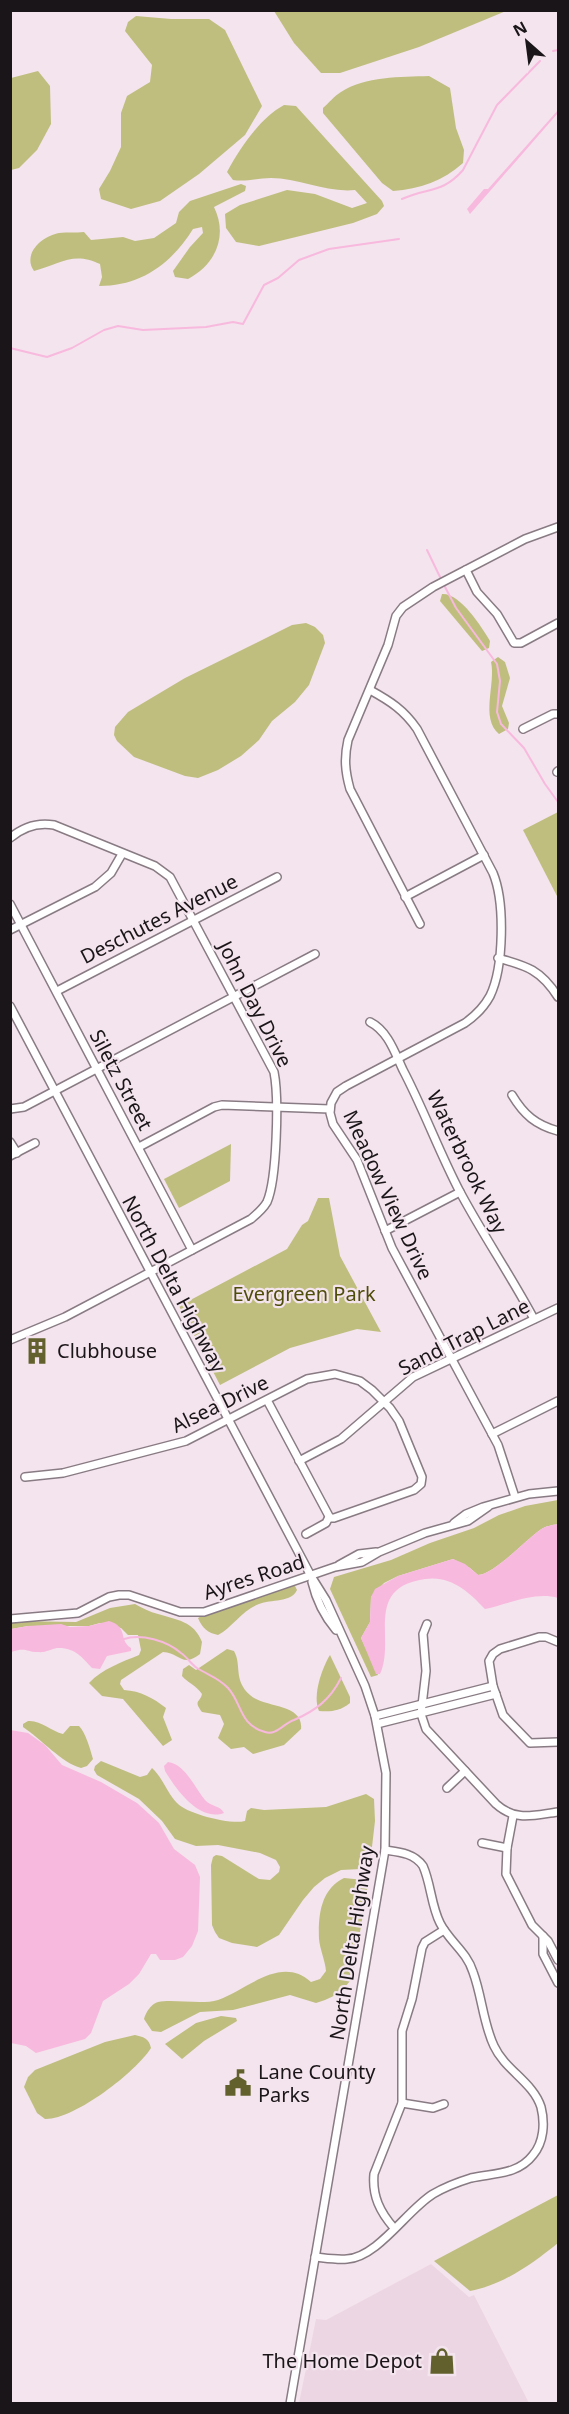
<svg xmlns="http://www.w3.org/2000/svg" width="569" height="2414" font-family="'Noto Sans',sans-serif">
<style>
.built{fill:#edd6e3}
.green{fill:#bfbe7f}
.water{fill:#f8b9de}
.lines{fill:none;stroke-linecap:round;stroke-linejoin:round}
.stream{stroke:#f8b9de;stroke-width:2}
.minor-casing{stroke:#897b83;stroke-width:10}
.minor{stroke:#fff;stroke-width:7}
.labels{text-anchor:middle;stroke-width:4.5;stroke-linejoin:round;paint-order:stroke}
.street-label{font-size:20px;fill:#1a1518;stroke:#f4e4ed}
.park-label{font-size:20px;fill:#4f4d0a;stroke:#f4e4ed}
.poi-label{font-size:20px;fill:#1a1518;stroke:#f4e4ed;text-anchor:start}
</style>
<rect width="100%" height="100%" fill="#f4e4ed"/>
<!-- built -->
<polygon class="built" points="431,2264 469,2297 474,2295 529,2403 299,2403 316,2319 326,2320"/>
<!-- green -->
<g class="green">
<polygon points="274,11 274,10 506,11 419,47 340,73 321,73 294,43"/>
<polygon points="136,16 171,19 209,19 225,30 262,106 245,135 199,174 160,201 131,209 101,199 99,189 110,171 121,147 121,113 127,96 150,82 152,65 125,31 128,22"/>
<polygon points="38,71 50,86 51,124 37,150 19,168 11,170 11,78"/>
<path d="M429 76 450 88 456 128 464 150 463 163C443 181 420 189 393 191L382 183 323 113V108C329 103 334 96 341 92 365 76 401 77 429 76Z"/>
<path d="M284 105 296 106 382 201 384 206 377 214 353 223 296 237 259 246 236 242 226 228 225 214 240 205 287 190 315 194 352 208 367 203 355 190C327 193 299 178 271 178 258 178 246 182 233 180L227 172C240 148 260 118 284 105Z"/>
<path d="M241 184 246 186 245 191 214 207C228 236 216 264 188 279L175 277 173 271 190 247 203 233 202 227 193 229C171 264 141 286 99 286L102 277 100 264C73 251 60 264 34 271 22 254 42 236 59 233 67 232 76 233 84 232L91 240 123 237 135 241 154 238 176 223 179 212 190 201Z"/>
<path d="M442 594C460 593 481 626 490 641L489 648 482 651 440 601Z"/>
<polygon points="306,623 315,627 323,635 325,643 309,685 295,702 272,721 259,740 241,756 218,770 198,778 185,776 134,757 117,741 114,735 115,727 128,712 138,706 185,678 264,639 292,625"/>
<path d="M498 657 505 662 510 678 502 706 509 723 508 729 499 734C480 718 496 684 491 662Z"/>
<polygon points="558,812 558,898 523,830"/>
<polygon points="231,1144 230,1181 179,1208 164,1179"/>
<polygon points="318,1198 329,1198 340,1256 381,1332 357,1329 290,1348 220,1385 179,1306 287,1249 302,1225 308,1221"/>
<path d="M558 1500V1524C553 1525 545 1526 540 1530 526 1540 493 1575 478 1575L470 1568 453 1559 398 1576 384 1583 371 1597 370 1622 361 1638 378 1675 371 1677 330 1589 334 1577 391 1560 430 1543 474 1528 499 1515 525 1506Z"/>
<path d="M294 1584 297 1590C291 1603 271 1599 259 1604 242 1610 233 1627 218 1635 208 1633 202 1628 198 1618L207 1613Z"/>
<path d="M135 1604C142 1608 150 1612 158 1614 177 1620 194 1621 202 1642L200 1654C182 1668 180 1653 163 1652L121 1680 120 1684 124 1690C141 1691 153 1698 166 1708L163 1717 172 1740 163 1746 123 1699 102 1696 89 1683C102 1669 122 1662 139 1655L141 1650 138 1635H128L121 1628 100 1623 89 1626H28L11 1629 10 1624 15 1621 76 1622 110 1608Z"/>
<path d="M227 1649 234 1651C242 1665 233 1680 250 1695 264 1708 304 1703 301 1729L284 1745 253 1754 244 1747 231 1749 218 1738 224 1724 220 1715 202 1712C193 1700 200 1703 202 1694 196 1685 188 1683 182 1676L183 1669 189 1665 196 1670Z"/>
<path d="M330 1655 350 1697V1703C340 1711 331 1712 319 1711 312 1696 322 1668 330 1655Z"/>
<path d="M28 1721C41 1720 51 1731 63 1734L70 1726H79C86 1733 90 1749 93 1759L87 1766 81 1768C62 1763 41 1739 23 1727V1724Z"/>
<path d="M101 1761 140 1777 147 1775 152 1768C163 1778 167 1793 177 1803 187 1814 231 1825 245 1821L247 1811 251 1808 264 1810 326 1807 366 1794 374 1799 375 1821 370 1864 361 1869 341 1870 325 1878 314 1887 303 1900 279 1935 257 1947 232 1943 219 1938 215 1932 212 1925 211 1865 213 1857 216 1855 222 1856 259 1879 270 1880 279 1872 280 1867 276 1860 260 1853 218 1845 196 1846 175 1839 162 1821 139 1799 97 1775 94 1770 95 1766Z"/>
<path d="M344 1878 364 1880 368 1884 354 1968 350 1981 340 1993 325 2000 316 2003 290 1995 233 2010 200 2012 161 2032 152 2031 144 2019C146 2012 151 2004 158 2002 174 1999 202 2005 218 2000 248 1989 281 1955 311 1982L320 1979 326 1971C325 1960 320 1950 319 1939 318 1915 321 1889 344 1878Z"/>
<polygon points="221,2016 236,2018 237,2021 204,2041 182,2059 165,2044 196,2023"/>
<path d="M135 2035C143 2037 149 2038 151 2048 136 2072 74 2120 45 2119L37 2113 24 2087 28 2077 35 2070 105 2042Z"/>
<path d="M558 2195V2243C532 2264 503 2285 470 2291L434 2261Z"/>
</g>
<!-- water -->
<g class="water">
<polygon points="558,110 558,113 470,214 467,209 484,189 488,189"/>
<path d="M558 1524V1598C536 1591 508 1604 485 1609 469 1592 451 1575 425 1579 363 1588 396 1640 380 1674H376L361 1638 370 1622 371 1597 375 1589 398 1576 453 1559 465 1564 478 1575C493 1575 526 1540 540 1530 545 1526 553 1525 558 1524Z"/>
<path d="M109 1621C129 1627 118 1640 131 1648V1651L107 1656 100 1669 92 1668C82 1657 74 1647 57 1648 51 1649 45 1653 38 1652 25 1652 27 1647 11 1652V1629L28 1626 61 1624 70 1627 89 1626Z"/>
<polygon points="10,1730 28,1733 45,1745 62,1765 101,1782 137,1803 159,1823 174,1849 195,1865 200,1877 198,1931 192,1946 183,1957 175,1960 160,1960 156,1954 151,1954 139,1974 129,1984 103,2001 91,2033 85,2039 36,2053 26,2046 11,2043"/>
<path d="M168 1762C185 1764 195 1788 205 1800 211 1807 220 1805 224 1813 199 1822 176 1789 165 1771L164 1766Z"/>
</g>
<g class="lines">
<!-- stream -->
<g class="stream">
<polyline points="553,51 558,50"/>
<path d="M402 199C428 187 442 194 463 170L497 105 540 61"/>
<polyline points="10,348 47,357 72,348 104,330 118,326 143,330 206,327 233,322 243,324 264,285 278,278 299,260 329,249 399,239"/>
<polyline points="427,550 441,579"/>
<polyline points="444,585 456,608 497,664 500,681 497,712 501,724 524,748 545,784 558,802"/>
<path d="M124 1639C141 1633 167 1641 181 1653 187 1657 191 1664 197 1668 208 1675 219 1678 228 1688 242 1703 239 1725 265 1732 276 1736 284 1723 294 1720 315 1711 330 1700 341 1678"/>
</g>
<defs>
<g id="minor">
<polyline points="466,570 477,592 497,614 514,643 521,643 558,623"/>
<path d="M370 690C390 701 404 710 417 729L493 873C505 902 504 967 490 996 484 1007 475 1016 465 1023L346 1086 337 1092 331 1103 330 1113 333 1124 357 1160 392 1248 498 1445 515 1497"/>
<polyline points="523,729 553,714 558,714"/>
<polyline points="557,772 558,771"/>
<path d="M10 838C23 827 37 822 54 825L155 866 170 877 274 1072C279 1097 277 1179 267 1202 263 1209 257 1214 251 1219L65 1317 10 1340"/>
<polyline points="405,897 484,855"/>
<polyline points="10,904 192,1250"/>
<path d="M420 924 350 789C345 771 344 758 348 740L388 645 396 616 403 607 433 587 525 539 558 527"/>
<polyline points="10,930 95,887 111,873 122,854"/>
<path d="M498 958C527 966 541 970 558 997"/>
<polyline points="57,991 277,877"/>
<polyline points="10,1006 311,1576 326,1600 365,1686 375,1716 386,1773 385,1850 290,2404"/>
<path d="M370 1022C388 1031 395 1053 403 1070 424 1110 439 1152 460 1192 483 1235 511 1276 534 1319"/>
<path d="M512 1095C524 1115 536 1125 558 1131"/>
<polyline points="10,1109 24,1107 315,954"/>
<polyline points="10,1142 17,1153"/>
<polyline points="139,1147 214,1107 222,1105 330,1109"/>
<polyline points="10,1156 35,1143"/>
<polyline points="385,1231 460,1192"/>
<polyline points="492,1434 558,1401"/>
<polyline points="299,1461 341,1439 413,1377 558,1308"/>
<polyline points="25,1477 63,1473 186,1441 307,1379 335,1374 360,1381 372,1390 390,1408 399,1421 422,1477 421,1484 414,1490 334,1518 330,1518 267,1400"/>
<polyline points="454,1523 466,1514 483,1507 529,1494 558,1491"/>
<polyline points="306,1534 326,1523 329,1517"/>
<polyline points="339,1565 359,1554 376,1552"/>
<path d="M312 1582C316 1599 325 1617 336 1630"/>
<polyline points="10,1619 78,1613 109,1597 119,1595 129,1595 180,1612 204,1612 335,1567 362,1562 379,1552 425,1533 468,1521 488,1507"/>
<path d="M427 1624 423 1634 426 1671 421 1714 426 1729 496 1804C516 1822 534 1815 558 1812"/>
<polyline points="558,1642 546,1637 539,1637 500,1649 493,1654 489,1661 493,1686 503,1715 530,1743 558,1742"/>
<polyline points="375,1716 493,1686"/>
<polyline points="377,1724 496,1694"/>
<polyline points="447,1788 465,1771"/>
<polyline points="513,1816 507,1848 506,1874 532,1925 548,1941 558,1960"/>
<polyline points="482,1843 507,1848"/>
<polyline points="543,1936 543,1954 558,1983"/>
<polyline points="402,2103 433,2108 444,2104"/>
<path d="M394 2228C380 2212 372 2196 374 2174L402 2103V2031L412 1999 422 1948 425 1942 444 1930"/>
<path d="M315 2257C325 2258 337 2260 347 2259 378 2257 407 2210 433 2194 445 2187 458 2182 471 2178 493 2173 518 2175 533 2155 544 2142 545 2123 541 2107 533 2082 505 2070 494 2046 483 2023 482 1996 473 1972 467 1952 449 1941 440 1923 431 1905 431 1884 423 1866 414 1853 399 1852 385 1850"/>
</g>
</defs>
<!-- minor casing -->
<use href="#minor" class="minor-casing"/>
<!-- minor -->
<use href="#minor" class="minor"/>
</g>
<!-- icons -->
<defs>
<symbol id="building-bare" viewBox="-9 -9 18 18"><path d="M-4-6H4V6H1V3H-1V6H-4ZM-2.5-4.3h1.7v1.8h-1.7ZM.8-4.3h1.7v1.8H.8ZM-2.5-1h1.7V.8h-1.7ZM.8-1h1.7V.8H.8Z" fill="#62612e" stroke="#f4e4ed" stroke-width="2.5" paint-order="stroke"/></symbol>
<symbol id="civic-bare" viewBox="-9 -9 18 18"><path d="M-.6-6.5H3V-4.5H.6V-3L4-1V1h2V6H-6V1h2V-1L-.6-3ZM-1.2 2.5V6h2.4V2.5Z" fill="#62612e" stroke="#f4e4ed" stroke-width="2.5" paint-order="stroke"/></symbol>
<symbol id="shop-bare" viewBox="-9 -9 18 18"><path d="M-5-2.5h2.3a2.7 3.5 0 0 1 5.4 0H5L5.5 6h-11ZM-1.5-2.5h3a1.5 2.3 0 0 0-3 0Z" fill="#62612e" stroke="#f4e4ed" stroke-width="2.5" paint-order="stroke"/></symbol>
</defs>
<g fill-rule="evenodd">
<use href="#building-bare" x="18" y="1332" width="38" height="38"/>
<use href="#civic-bare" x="219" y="2064" width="38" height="38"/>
<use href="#shop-bare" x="423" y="2342" width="38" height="38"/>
</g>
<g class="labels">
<!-- street labels -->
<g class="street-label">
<text transform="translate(159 919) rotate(-27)" y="7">Deschutes Avenue</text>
<text transform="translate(255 1004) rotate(63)" y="7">John Day Drive</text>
<text transform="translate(121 1080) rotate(62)" y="7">Siletz Street</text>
<text transform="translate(467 1162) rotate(64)" y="7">Waterbrook Way</text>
<text transform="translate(388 1195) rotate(65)" y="7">Meadow View Drive</text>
<text transform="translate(174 1284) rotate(62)" y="7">North Delta Highway</text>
<text transform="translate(464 1337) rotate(-27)" y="7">Sand Trap Lane</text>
<text transform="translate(220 1404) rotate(-26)" y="7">Alsea Drive</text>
<text transform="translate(254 1577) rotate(-18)" y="7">Ayres Road</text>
<text transform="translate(352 1943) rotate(-81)" y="7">North Delta Highway</text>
</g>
<!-- park labels -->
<g class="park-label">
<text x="304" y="1301">Evergreen Park</text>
</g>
<!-- poi labels -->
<g class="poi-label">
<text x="57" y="1358">Clubhouse</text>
<text x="258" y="2079">Lane County<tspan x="258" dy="23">Parks</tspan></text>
<text x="422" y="2368" text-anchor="end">The Home Depot</text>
</g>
</g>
<!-- border -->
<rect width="569" height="2414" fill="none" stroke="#1a1518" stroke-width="24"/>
<!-- north arrow -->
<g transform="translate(527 42) rotate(332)" stroke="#f4e4ed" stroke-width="4.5" paint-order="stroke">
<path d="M0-4.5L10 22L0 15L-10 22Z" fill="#1a1518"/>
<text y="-9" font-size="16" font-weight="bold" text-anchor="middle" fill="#1a1518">N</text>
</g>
</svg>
